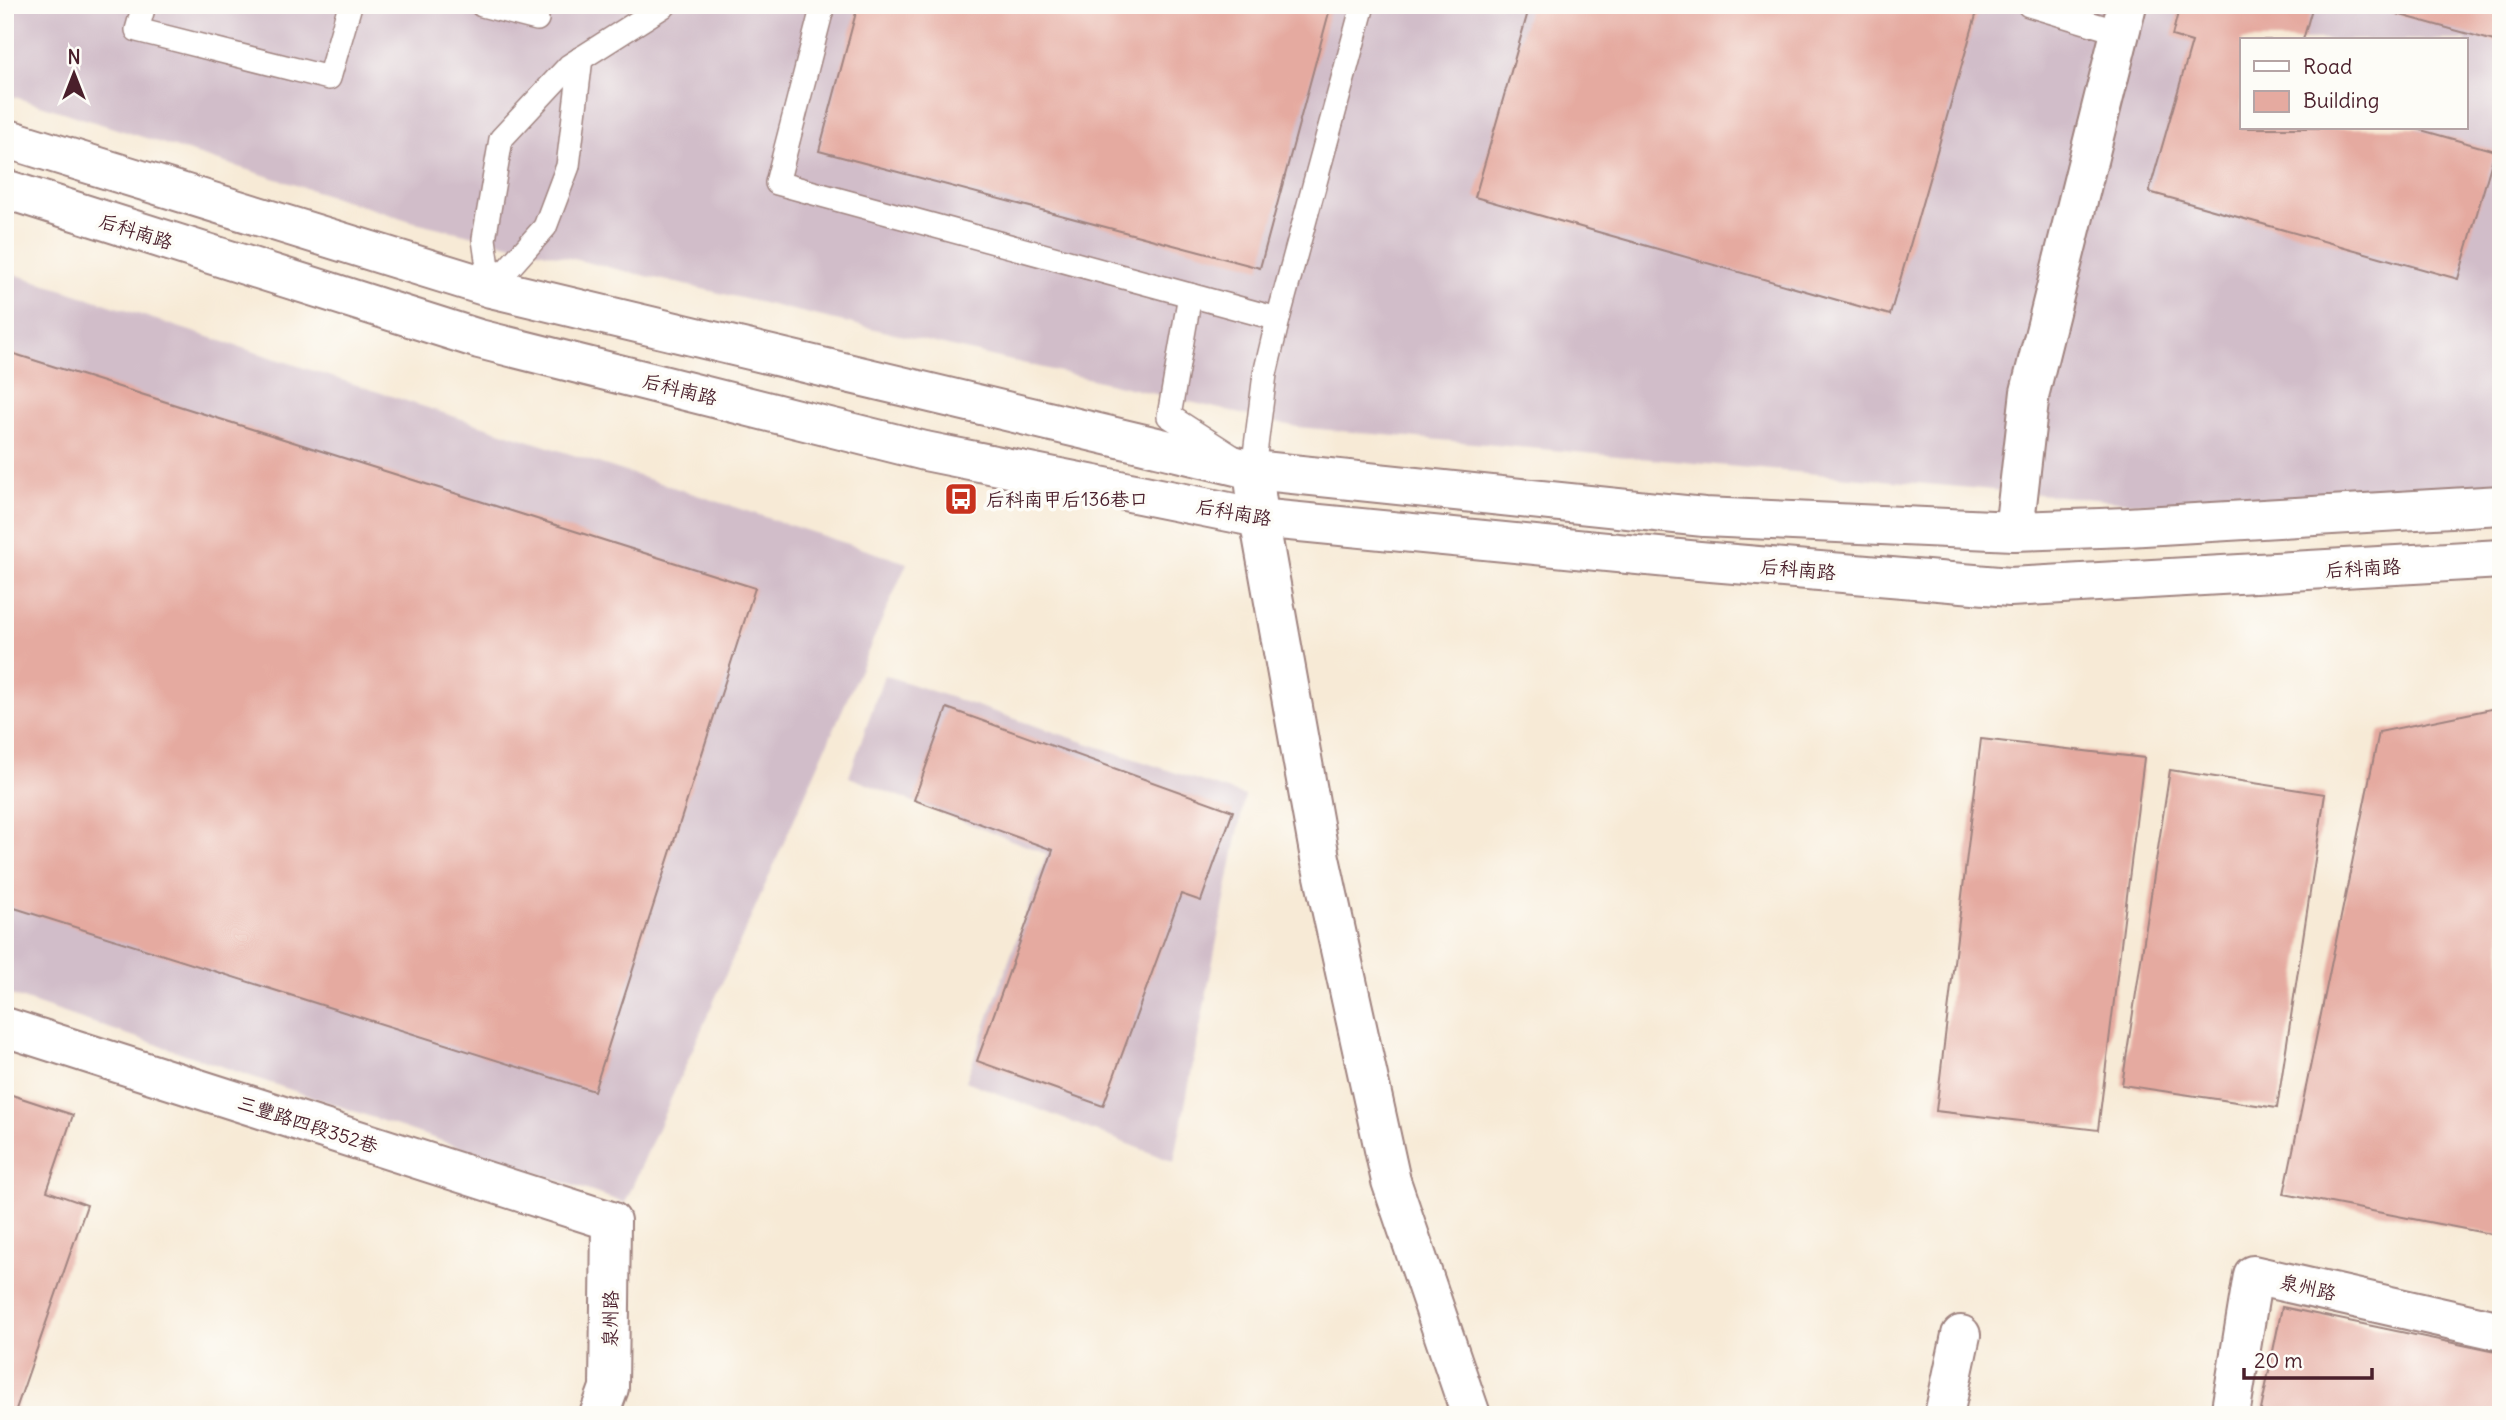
<svg xmlns="http://www.w3.org/2000/svg" width="2506" height="1420" font-family="Delius,'LXGW WenKai TC',sans-serif">
<style>
.industrial{fill:#d1bdc9;fill-rule:evenodd}
.building{fill:#e5aaa0}
.lines{fill:none;stroke-linecap:round;stroke-linejoin:round}
.lane-casing{stroke:#a08480;stroke-width:26}
.street-casing{stroke:#a08480;stroke-width:42}
.secondary-casing{stroke:#a08480;stroke-width:42}
.lane{stroke:#fff;stroke-width:23}
.street{stroke:#fff;stroke-width:38}
.secondary{stroke:#fff;stroke-width:38}
.labels{text-anchor:middle;stroke-width:7;stroke-linejoin:round;paint-order:stroke}
.street-label{font-size:19px;fill:#4a1f2b;stroke:#fdfcf7}
.poi-label{font-size:19px;fill:#4a1f2b;stroke:#fdfcf7;text-anchor:start}
</style>
<rect width="100%" height="100%" fill="#fdfcf7"/>
<filter id="ink" filterUnits="userSpaceOnUse"><feTurbulence type="fractalNoise" baseFrequency=".0143" numOctaves="2"/><feDisplacementMap in="SourceGraphic" scale="14" xChannelSelector="R" yChannelSelector="G"/><feConvolveMatrix kernelMatrix="1 2 1 2 8 2 1 2 1" color-interpolation-filters="sRGB"/></filter>
<filter id="wash" filterUnits="userSpaceOnUse"><feTurbulence type="fractalNoise" baseFrequency=".00686" numOctaves="4" result="noise"/><feDisplacementMap in="SourceGraphic" scale="28" xChannelSelector="R" yChannelSelector="G"/><feGaussianBlur stdDeviation="1.57" result="paint"/><feColorMatrix in="noise" values="0 0 0 0 0 0 0 0 0 0 0 0 0 0 0 0 0 1.4 0 .05"/><feComposite in="paint" operator="in"/></filter>
<g filter="url(#wash)">
<rect width="100%" height="100%" fill="#f7ead6"/>
<!-- industrial -->
<g class="industrial">
<path d="M5 5H2501V488L2181 507 1297 427 414 222 5 94ZM2242 40H2466V128H2242Z"/>
<polygon points="5,271 907,563 625,1203 5,993"/>
<polygon points="884,675 1245,796 1174,1162 966,1081 1047,854 849,777"/>
</g>
<g id="blocks">
<!-- building -->
<g class="building">
<polygon points="858,5 1331,5 1260,268 819,151"/>
<polygon points="1530,5 1979,5 1890,315 1475,197"/>
<polygon points="2180,5 2313,5 2303,40 2242,40 2242,128 2414,128 2495,151 2458,279 2149,192 2192,42 2172,36"/>
<polygon points="2501,5 2501,43 2368,6 2368,5"/>
<polygon points="5,351 755,588 594,1091 5,905"/>
<polygon points="2501,707 2501,1236 2284,1194 2379,732"/>
<polygon points="947,708 1233,811 1201,901 1181,894 1103,1106 977,1061 1053,850 914,800"/>
<polygon points="1981,739 2144,758 2098,1130 1936,1111"/>
<polygon points="2170,770 2325,794 2277,1108 2122,1085"/>
<polygon points="9,1094 73,1115 47,1191 87,1205 14,1415 5,1415 5,1106"/>
<polygon points="2282,1307 2501,1353 2501,1415 2260,1415"/>
</g>
</g>
</g>
<g filter="url(#ink)">
<use href="#blocks" fill-opacity="0" stroke="#a08480" stroke-width="2"/>
<g class="lines">
<defs>
<g id="lane">
<polyline points="144,5 137,30 329,78 350,5"/>
<polyline points="482,5 537,19"/>
<polyline points="823,5 777,183 1278,319"/>
<polyline points="2029,5 2119,32"/>
<polyline points="491,288 484,239 501,139 569,66 665,5"/>
<polyline points="491,288 545,227 568,166 581,58"/>
<polyline points="1190,295 1169,416 1253,470 1265,374 1278,319 1363,5"/>
</g>
<g id="street">
<polyline points="1253,470 1259,518 1320,858 1391,1181 1471,1415"/>
<polyline points="2014,531 2030,392 2127,5"/>
<polyline points="5,1027 611,1221 609,1388 599,1415"/>
<polyline points="1944,1415 1961,1335"/>
<polyline points="2230,1415 2253,1275 2501,1331"/>
</g>
<g id="secondary">
<polyline points="5,138 491,288 1253,470 1704,517 2014,531 2127,527 2501,505"/>
<polyline points="5,189 479,339 925,451 1259,518 1699,561 2010,587 2501,559"/>
</g>
</defs>
<!-- lane casing -->
<use href="#lane" class="lane-casing"/>
<!-- street casing -->
<use href="#street" class="street-casing"/>
<!-- secondary casing -->
<use href="#secondary" class="secondary-casing"/>
<!-- lane -->
<use href="#lane" class="lane"/>
<!-- street -->
<use href="#street" class="street"/>
<!-- secondary -->
<use href="#secondary" class="secondary"/>
</g>
</g>
<!-- icons -->
<defs>
<symbol id="bus-square" viewBox="-11 -11 22 22"><rect x="-9" y="-9" width="18" height="18" rx="4" fill="#c8321e" stroke="#fdfcf7"/><path d="M-5-6H5V4H4V6H2V4H-2V6H-4V4H-5ZM-3.5-4V0h7V-4ZM-3.5 1.2v1.5H-2V1.2ZM2 1.2v1.5H3.5V1.2Z" fill="#fff"/></symbol>
</defs>
<g fill-rule="evenodd">
<use href="#bus-square" x="942" y="480" width="38" height="38"/>
</g>
<g class="labels">
<!-- street labels -->
<g class="street-label">
<text transform="translate(136 231) rotate(18)" y="7">后科南路</text>
<text transform="translate(680 389) rotate(14)" y="7">后科南路</text>
<text transform="translate(1234 512) rotate(10)" y="7">后科南路</text>
<text transform="translate(2363 568) rotate(-3)" y="7">后科南路</text>
<text transform="translate(1798 569) rotate(5)" y="7">后科南路</text>
<text transform="translate(308 1124) rotate(18)" y="7">三豐路四段352巷</text>
<text transform="translate(2308 1287) rotate(13)" y="7">泉州路</text>
<text transform="translate(610 1319) rotate(-89)" y="7">泉州路</text>
</g>
<!-- poi labels -->
<g class="poi-label">
<text x="986" y="506">后科南甲后136巷口</text>
</g>
</g>
<!-- margin -->
<rect width="2506" height="1420" fill="none" stroke="#fdfcf7" stroke-width="28"/>
<!-- legend -->
<rect x="2240" y="38" width="228" height="91" fill="#fdfcf7" stroke="#b5a4a5" stroke-width="2"/>
<rect x="2254" y="61" width="35" height="10" fill="#ffffff" stroke="#b5a4a5" stroke-width="2"/>
<text x="2303" y="74" font-size="21" fill="#4a1f2b">Road</text>
<rect x="2254" y="91" width="35" height="21" fill="#e5aaa0" stroke="#b5a4a5" stroke-width="2"/>
<text x="2303" y="108" font-size="21" fill="#4a1f2b">Building</text>
<!-- north arrow -->
<g transform="translate(74 74)" stroke="#fdfcf7" stroke-width="5" paint-order="stroke">
<path d="M0-5L12 26L0 18L-12 26Z" fill="#4a1f2b"/>
<text y="-10" font-size="19" font-weight="bold" text-anchor="middle" fill="#4a1f2b">N</text>
</g>
<!-- scale -->
<path d="M2244 1368v10h128v-10" fill="none" stroke="#4a1f2b" stroke-width="3.5"/>
<text x="2254" y="1368" font-size="21" fill="#4a1f2b" stroke="#fdfcf7" stroke-width="5" paint-order="stroke">20 m</text>
</svg>
